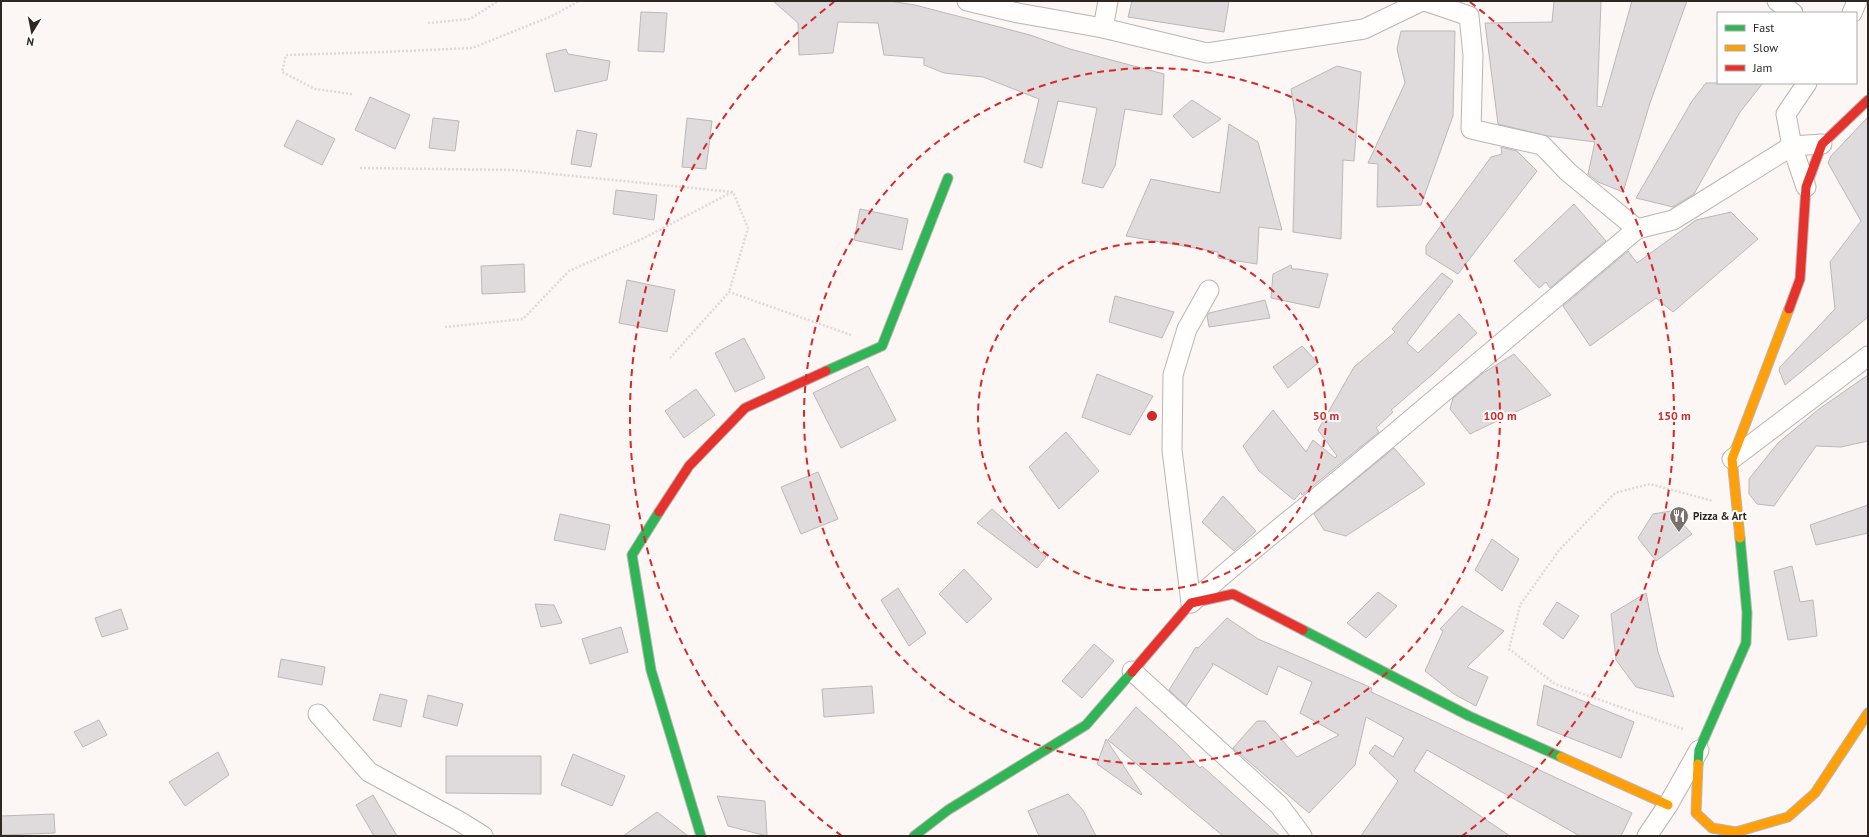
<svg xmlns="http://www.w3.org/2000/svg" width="1869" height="837" font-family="'PT Sans',sans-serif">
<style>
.building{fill:#dfdadc;stroke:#bcb7b9}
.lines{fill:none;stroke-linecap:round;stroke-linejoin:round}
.street-casing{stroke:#bab4b1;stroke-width:21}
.fast-casing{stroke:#bab4b1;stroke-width:11}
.slow-casing{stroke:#bab4b1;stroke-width:11}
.jam-casing{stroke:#bab4b1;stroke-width:11}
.path{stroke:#dbd9d9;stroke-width:2.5;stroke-dasharray:2 2;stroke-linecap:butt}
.street{stroke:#fffefd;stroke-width:19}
.fast{stroke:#30b455;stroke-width:9}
.slow{stroke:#ff9f0a;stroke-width:9}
.jam{stroke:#e5322d;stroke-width:9}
.ring{fill:none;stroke:#d62828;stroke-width:2;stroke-dasharray:7 5}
.labels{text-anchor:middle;stroke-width:4;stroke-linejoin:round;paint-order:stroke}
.poi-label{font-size:11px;font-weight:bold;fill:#2f2722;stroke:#fff;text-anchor:start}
.centre{fill:#d62828;stroke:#fff;stroke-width:2}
.ring-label{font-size:12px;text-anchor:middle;font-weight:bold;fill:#d62828;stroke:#fff;stroke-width:4;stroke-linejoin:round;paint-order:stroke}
</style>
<rect width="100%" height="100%" fill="#fcf7f4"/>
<!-- building -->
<g class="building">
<polygon points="773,1 890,1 915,5 1030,35 1070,49 1164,74 1162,115 1125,109 1115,166 1103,188 1082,183 1097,108 1058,101 1042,168 1024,162 1039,99 983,77 944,73 924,65 924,58 884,55 878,23 838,22 833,53 799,55 798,23"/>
<polygon points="1132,1 1229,1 1224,32 1128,17"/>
<polygon points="1554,1 1601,1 1597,106 1602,107 1632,1 1687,1 1650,103 1623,192 1598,182 1588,174 1595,142 1548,136 1498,124 1485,23 1552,22"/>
<polygon points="641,12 667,13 664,52 638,51"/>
<polygon points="1401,31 1455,31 1453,116 1421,205 1377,207 1378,164 1368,163 1405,83 1397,49"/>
<polygon points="566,49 568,54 610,61 607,80 555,92 546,54"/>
<polygon points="1337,66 1361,72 1354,161 1343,160 1341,239 1293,232 1296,120 1291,89"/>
<polygon points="1706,83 1763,83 1740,112 1694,194 1673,207 1636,198 1692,101"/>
<polygon points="370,97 410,115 395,149 355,130"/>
<polygon points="1192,100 1221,119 1193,138 1173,116"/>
<polygon points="1868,117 1868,317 1785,385 1779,370 1780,367 1835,309 1830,262 1861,221 1828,163 1831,156"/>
<polygon points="433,118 459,121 455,151 429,148"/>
<polygon points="687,118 712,121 706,169 682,167"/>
<polygon points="297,120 335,139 322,165 284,146"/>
<polygon points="1229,124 1258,142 1282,230 1259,227 1257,264 1218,258 1218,252 1126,236 1151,179 1220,193"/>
<polygon points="577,130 597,134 591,167 571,164"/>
<polygon points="1501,147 1517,151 1537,171 1458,274 1426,254 1426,246 1491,157 1502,154"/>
<polygon points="616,190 657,195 654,220 613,214"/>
<polygon points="1574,204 1606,241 1550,288 1546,282 1539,288 1514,261"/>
<polygon points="860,209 908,219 902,250 854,240"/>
<polygon points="1731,212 1758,239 1673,312 1656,298 1590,346 1563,306 1628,251 1637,263 1696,220"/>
<polygon points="524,264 525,292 482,294 481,266"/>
<polygon points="1291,265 1292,269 1298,269 1328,274 1319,308 1271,298 1273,274"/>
<polygon points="1442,273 1453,281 1407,343 1418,353 1459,314 1477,333 1433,374 1391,410 1393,412 1376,428 1379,432 1302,495 1301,492 1294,500 1259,471 1243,446 1273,410 1306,452 1313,440 1335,458 1337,456 1318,430 1354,367 1395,332 1392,329"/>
<polygon points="627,280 675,290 667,332 619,323"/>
<polygon points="1115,296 1174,312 1162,338 1109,322"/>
<polygon points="1265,300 1270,318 1209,327 1207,316 1209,313"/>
<polygon points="744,338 765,378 735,392 715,353"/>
<polygon points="1302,346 1318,363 1288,388 1273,367"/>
<polygon points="1514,354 1551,395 1470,434 1450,409 1453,398 1483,373"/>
<polygon points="868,366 896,420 841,448 813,393"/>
<polygon points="1097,374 1153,396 1130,435 1082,417"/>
<polygon points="1868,375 1868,441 1841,447 1816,446 1774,506 1757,504 1749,494 1749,479 1778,443 1819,409"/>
<polygon points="696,389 715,415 684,438 665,411"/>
<polygon points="1066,432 1099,471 1059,509 1029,467"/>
<polygon points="1394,448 1425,484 1346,536 1324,530 1314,514"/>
<polygon points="818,472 838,519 801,534 781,487"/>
<polygon points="1223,496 1256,531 1234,551 1202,522"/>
<polygon points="1868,505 1868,533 1816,545 1810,525"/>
<polygon points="992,509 1046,557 1037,568 977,523"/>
<polygon points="1671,511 1692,534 1656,561 1638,538 1653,514"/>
<polygon points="560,514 610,525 605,550 554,540"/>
<polygon points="1492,539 1519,559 1502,591 1475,570"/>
<polygon points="1792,566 1800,602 1813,600 1817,636 1788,640 1774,571"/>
<polygon points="964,569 992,599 967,623 939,594"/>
<polygon points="898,588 926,633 909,646 881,600"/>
<polygon points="1378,592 1397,606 1366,638 1347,623"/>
<polygon points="1646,593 1658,652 1674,697 1636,687 1616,660 1611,614"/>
<polygon points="1557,602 1579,616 1563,639 1543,624"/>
<polygon points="535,604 554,605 562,623 541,627"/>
<polygon points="1462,606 1504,631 1467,667 1488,677 1476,706 1454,694 1425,671 1443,631 1440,629"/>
<polygon points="121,609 128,629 102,637 95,618"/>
<polygon points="1227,618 1258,639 1372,688 1371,692 1632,813 1621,836 1580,836 1427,750 1414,771 1510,836 1361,836 1398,781 1369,753 1375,745 1393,757 1404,738 1366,717 1355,765 1309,813 1233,748 1257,721 1265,721 1297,757 1339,735 1300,713 1312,682 1278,666 1267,695 1212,663 1213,665 1186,706 1169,690 1196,647 1198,648"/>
<polygon points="621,627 628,652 590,664 582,639"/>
<polygon points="1094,644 1114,661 1082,698 1062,681"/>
<polygon points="281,659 325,667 322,685 278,677"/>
<polygon points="1544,685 1634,722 1621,758 1537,725"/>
<polygon points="872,686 874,713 824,717 822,689"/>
<polygon points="380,694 407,700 401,727 373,720"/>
<polygon points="428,695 463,704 457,726 423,717"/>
<polygon points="1136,707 1178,745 1200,768 1202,766 1280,836 1223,836 1108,740"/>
<polygon points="99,720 107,735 83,747 74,732"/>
<polygon points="1106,739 1142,794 1141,795 1097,764"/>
<polygon points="218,752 229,775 185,806 169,782"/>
<polygon points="573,754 625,776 612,806 561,785"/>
<polygon points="446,756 541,756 541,794 446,793"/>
<polygon points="1068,794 1083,810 1096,836 1039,836 1028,811"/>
<polygon points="373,795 397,836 374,836 356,805"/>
<polygon points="717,796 765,801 767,836 728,826"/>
<polygon points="657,812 688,836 623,836"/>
<polygon points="54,814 55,833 1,835 1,816"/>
</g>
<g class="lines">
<defs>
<g id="street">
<polyline points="967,1 1018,13 1103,28"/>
<polyline points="1108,1 1103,28 1207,53 1364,29 1422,1"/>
<polyline points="1425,1 1469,16 1473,55 1471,129 1542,145 1568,172 1637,229"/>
<polyline points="1777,1 1793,13"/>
<polyline points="1852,13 1857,1"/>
<polyline points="1806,187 1792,146 1786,114 1807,83"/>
<polyline points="1732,459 1868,356"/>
<path d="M1191 603C1243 556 1299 513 1353 468 1448 389 1542 309 1637 229L1673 220 1792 146 1822 144"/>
<polyline points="1191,603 1172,450 1173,375 1187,329 1209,290"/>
<polyline points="1132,671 1279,805 1302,836"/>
<polyline points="318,714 369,772 459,821 483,836"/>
<polyline points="1647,836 1668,805 1699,750"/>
</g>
<g id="fast">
<polyline points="826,371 882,346 948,178"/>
<polyline points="659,512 632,555 651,670 701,836"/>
<polyline points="1303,630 1469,716 1561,757"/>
<polyline points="1698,764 1699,750 1746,643 1747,613 1740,538"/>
<polyline points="914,836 948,810 1086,725 1132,672"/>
</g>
<g id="slow">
<polyline points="1740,538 1732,459 1789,309"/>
<polyline points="1561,757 1668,805"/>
<polyline points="1698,764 1696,813 1712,828 1736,832 1788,817 1815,793 1868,713"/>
</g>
<g id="jam">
<polyline points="1789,309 1800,279 1806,187 1822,144 1868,100"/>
<polyline points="659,512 689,466 745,408 826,371"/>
<polyline points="1132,672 1191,603 1233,594 1303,630"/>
</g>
</defs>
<!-- street casing -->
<use href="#street" class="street-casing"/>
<!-- fast casing -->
<use href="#fast" class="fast-casing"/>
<!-- slow casing -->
<use href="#slow" class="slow-casing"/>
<!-- jam casing -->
<use href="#jam" class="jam-casing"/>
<!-- path -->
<g class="path">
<polyline points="428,23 470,19 498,1"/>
<polyline points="352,94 315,89 282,72 286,55 384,52 472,48 552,16 579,1"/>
<polyline points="360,168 514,170 733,192 748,228 729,292"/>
<polyline points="445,327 523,319 569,271 644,238 732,192"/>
<polyline points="670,358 729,292 851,335"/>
<polyline points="1683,729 1555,684 1509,649 1520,605 1560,549 1615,493 1650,484 1713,501"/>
</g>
<!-- street -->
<use href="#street" class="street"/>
<!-- fast -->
<use href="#fast" class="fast"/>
<!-- slow -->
<use href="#slow" class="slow"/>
<!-- jam -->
<use href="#jam" class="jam"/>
</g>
<!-- distance rings -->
<g class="ring">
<circle cx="1152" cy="416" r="174"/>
<circle cx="1152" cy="416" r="348"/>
<path d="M842 836A522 522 0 0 1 834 2M1470 2A522 522 0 0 1 1462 836"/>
</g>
<!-- icons -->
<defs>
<symbol id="restaurant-pin" viewBox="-11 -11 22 30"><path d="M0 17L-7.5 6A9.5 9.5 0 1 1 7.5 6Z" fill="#77706c" stroke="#fff"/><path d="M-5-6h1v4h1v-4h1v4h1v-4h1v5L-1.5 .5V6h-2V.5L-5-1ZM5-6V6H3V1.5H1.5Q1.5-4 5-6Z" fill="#fff"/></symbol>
</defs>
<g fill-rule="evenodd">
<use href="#restaurant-pin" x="1668" y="505" width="22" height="30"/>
</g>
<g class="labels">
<!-- poi labels -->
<g class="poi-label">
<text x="1693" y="520">Pizza &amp; Art</text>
</g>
</g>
<circle cx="1152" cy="416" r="6" class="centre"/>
<g class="ring-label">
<text x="1326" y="420">50 m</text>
<text x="1500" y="420">100 m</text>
<text x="1674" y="420">150 m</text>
</g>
<!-- border -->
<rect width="1869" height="837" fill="none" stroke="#2f2722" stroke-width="4"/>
<!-- legend -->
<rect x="1717" y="12" width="140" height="72" fill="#ffffff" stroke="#aca9a7"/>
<rect x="1725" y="25" width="20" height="6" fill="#30b455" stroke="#aca9a7"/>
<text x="1753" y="32" font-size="12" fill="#2f2722">Fast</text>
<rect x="1725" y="45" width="20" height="6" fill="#ff9f0a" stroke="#aca9a7"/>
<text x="1753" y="52" font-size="12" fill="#2f2722">Slow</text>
<rect x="1725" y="65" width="20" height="6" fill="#e5322d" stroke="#aca9a7"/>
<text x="1753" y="72" font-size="12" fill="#2f2722">Jam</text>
<!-- north arrow -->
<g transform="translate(32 32) rotate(190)" stroke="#ffffff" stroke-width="3" paint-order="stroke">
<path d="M0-3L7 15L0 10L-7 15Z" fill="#2f2722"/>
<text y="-6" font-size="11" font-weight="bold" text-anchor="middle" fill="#2f2722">N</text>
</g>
</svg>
